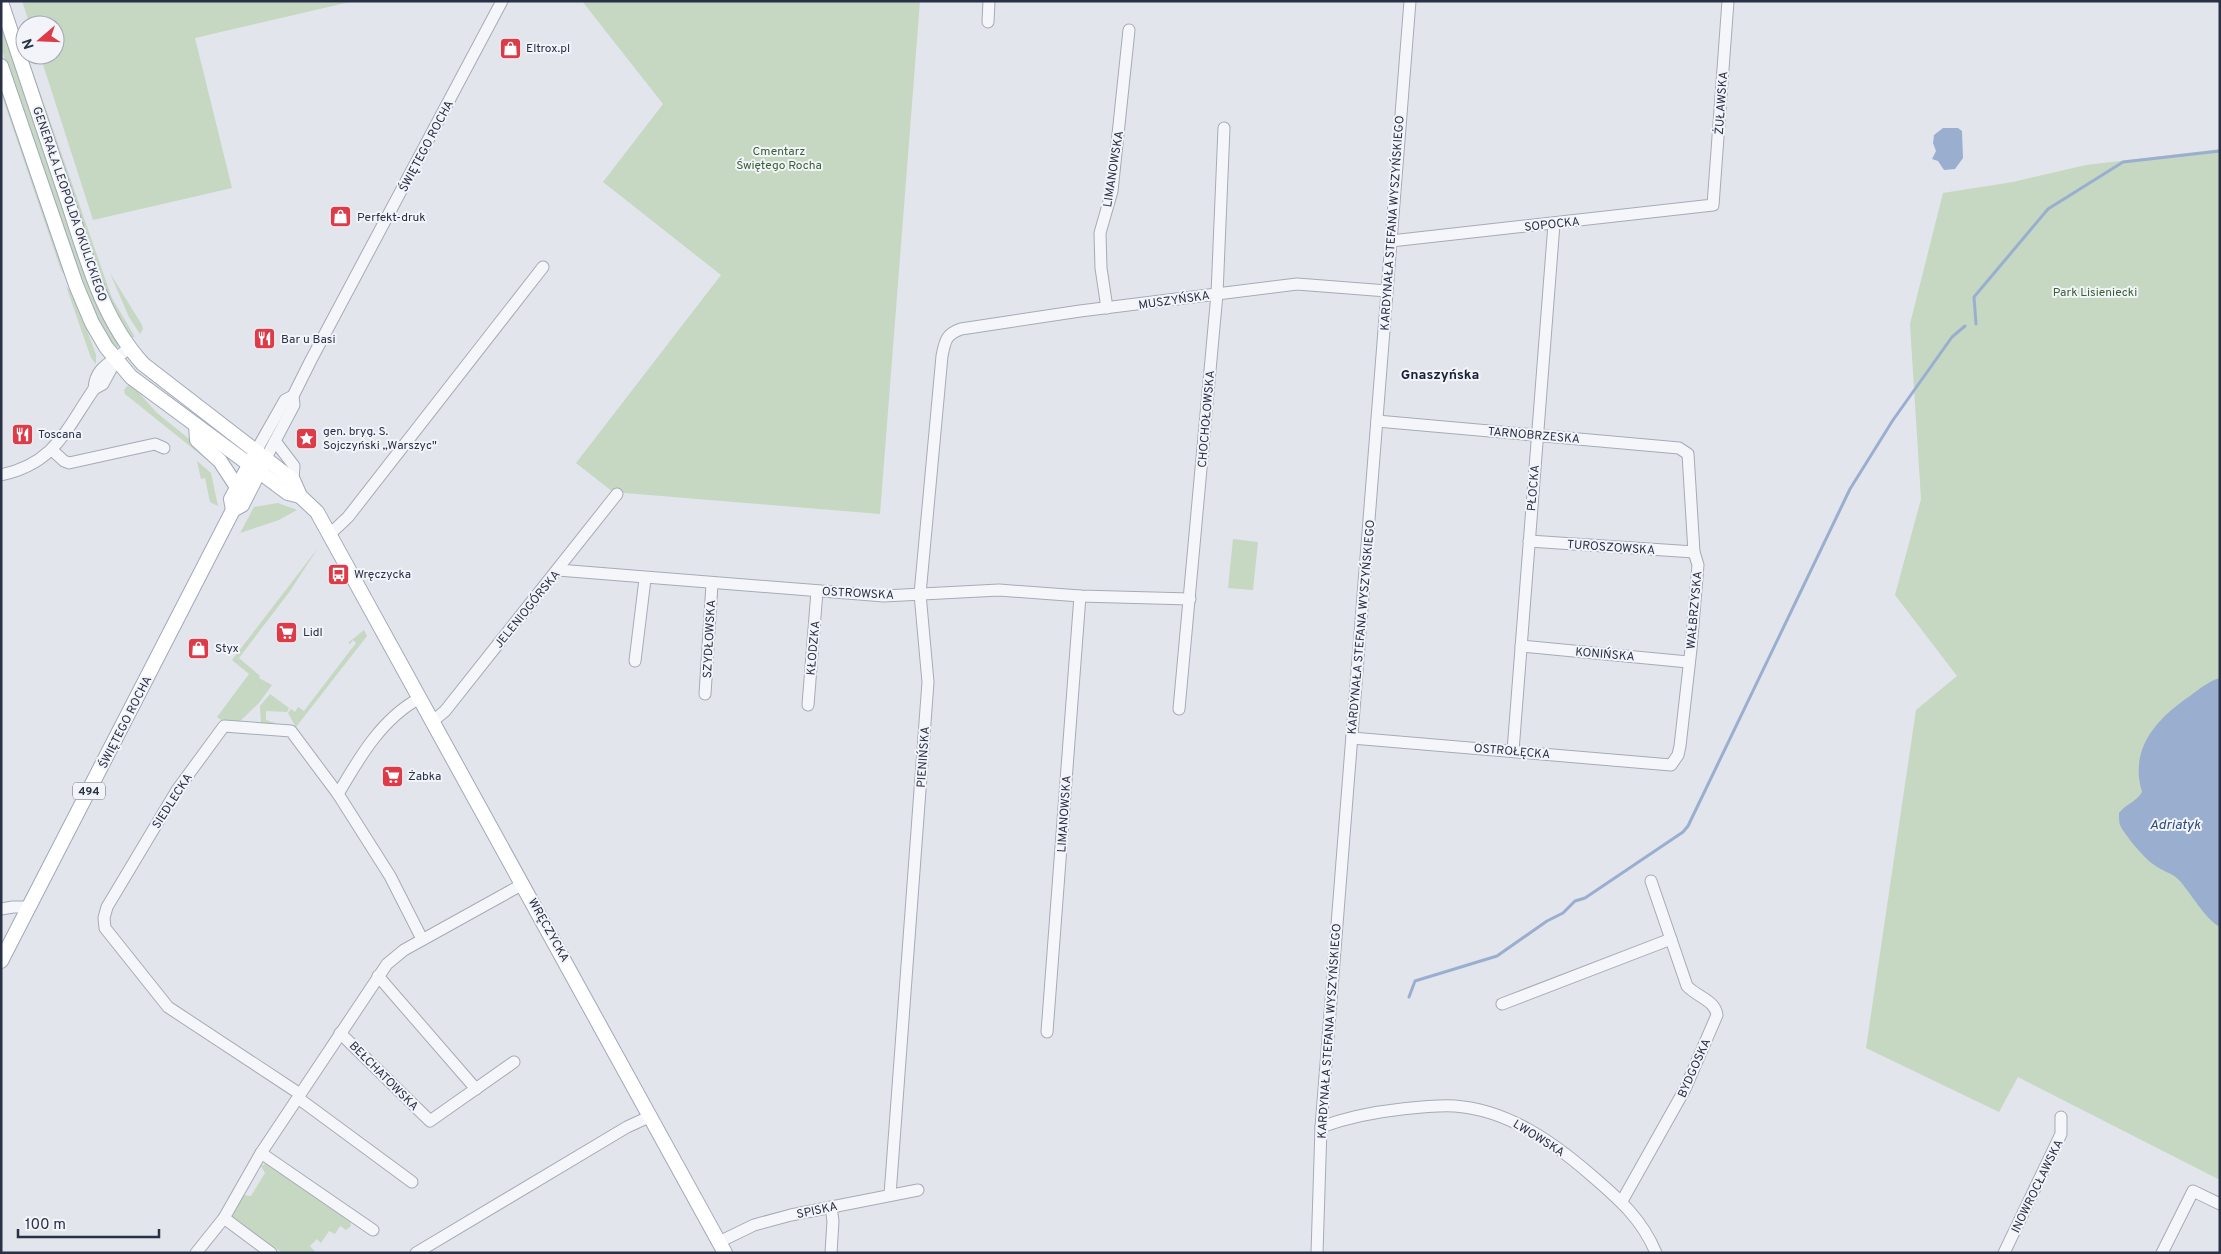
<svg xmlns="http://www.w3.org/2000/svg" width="2221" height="1254" font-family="Overpass,sans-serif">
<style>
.green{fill:#c6d7c2}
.water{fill:#9aafcf}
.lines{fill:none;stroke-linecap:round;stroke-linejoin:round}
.stream{stroke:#9aafcf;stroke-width:3}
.minor-casing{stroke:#a6abb7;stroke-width:13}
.major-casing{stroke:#a0a8b9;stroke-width:16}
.minor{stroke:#f5f6f9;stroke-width:11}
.major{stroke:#fff;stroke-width:14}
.labels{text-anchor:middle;stroke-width:4;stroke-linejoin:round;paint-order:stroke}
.shield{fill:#f2f4f9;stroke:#656c7c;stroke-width:1}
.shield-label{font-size:11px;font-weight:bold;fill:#283146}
.poi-label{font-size:12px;fill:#283146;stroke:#f2f4f9;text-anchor:start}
.street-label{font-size:12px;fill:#283146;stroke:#f2f4f9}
.park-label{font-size:12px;fill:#396334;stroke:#f2f4f9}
.neighbourhood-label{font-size:14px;font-weight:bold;fill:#1a2237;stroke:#f2f4f9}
.water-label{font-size:14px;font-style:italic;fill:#2d4b7e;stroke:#f2f4f9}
</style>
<rect width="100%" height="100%" fill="#e2e5ec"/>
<!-- green -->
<g class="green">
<polygon points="22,1 354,1 195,38 232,188 93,220 40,55 55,55 55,25 30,25"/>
<polygon points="582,1 920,1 880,514 613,492 576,463 721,275 603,182 663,104"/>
<polygon points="1,23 105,319 118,343 118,347 115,348 110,344 85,293 1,48"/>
<polygon points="27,55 112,298 135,337 130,338 114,311 100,278 32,77"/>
<polygon points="1,79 67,279 61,270 1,93"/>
<polygon points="2220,149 2220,1180 2018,1077 1999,1112 1866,1048 1916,710 1957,676 1895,595 1921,499 1910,324 1943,193 2013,182 2086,165"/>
<polygon points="110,273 142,325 143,329 140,334 129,317"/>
<polygon points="66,286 75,297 96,355 96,364 91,358"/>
<polygon points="130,383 157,413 214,459 211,463 125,394 124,390"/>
<polygon points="197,461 211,473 218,506 210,502 205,478 201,479"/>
<polygon points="278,503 297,510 279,520 240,533 237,539 254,507"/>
<polygon points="1233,539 1258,542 1253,590 1228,588"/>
<polygon points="318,548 290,591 239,658 260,676 259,678 272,685 259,703 238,723 225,723 217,717 249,674 232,660"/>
<polygon points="364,630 367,636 296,727 288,713 291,709 295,712 298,707 304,711 356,643 353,640 350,644 348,643"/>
<polygon points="270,694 289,708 287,712 266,711 266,720 275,723 261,724 260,706"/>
<polygon points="267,1163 350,1219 351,1226 346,1230 340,1226 335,1234 329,1231 321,1243 317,1239 310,1246 316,1253 283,1253 237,1223 232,1216 243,1195 251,1196 265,1173 261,1166"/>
</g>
<!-- water -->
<g class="water">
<polygon points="1943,128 1958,128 1962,131 1963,158 1955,169 1944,170 1938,161 1932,159 1936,151 1933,143 1934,135"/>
<path d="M2220 678V927C2204 918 2191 893 2179 880 2171 872 2161 871 2153 864 2144 858 2124 834 2120 825 2119 822 2119 817 2119 813 2126 804 2136 802 2142 792 2129 749 2156 719 2190 696 2199 689 2209 681 2220 678Z"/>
</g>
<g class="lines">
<!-- stream -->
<g class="stream">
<polyline points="1976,324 1974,297 2048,209 2123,162 2220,151"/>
<polyline points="1409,997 1415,981 1497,956 1547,921 1563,913 1575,901 1585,898 1683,832 1688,826 1850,489 1893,420 1952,337 1965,326"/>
</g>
<defs>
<g id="minor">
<polyline points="988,22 989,1"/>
<polyline points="1391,241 1713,205 1728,1"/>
<polyline points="1107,308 1101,268 1100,233 1112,191 1129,30"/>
<path d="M94 389C95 366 113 362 129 348"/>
<polyline points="275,441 294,466 293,480"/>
<polyline points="52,450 64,461 69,463 155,444 164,448"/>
<polyline points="256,451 285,400 293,396"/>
<polyline points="266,458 294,405 293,396 311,360 502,1"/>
<path d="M1 475C55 463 65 431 94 389L103 384 116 360"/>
<polyline points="329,535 348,517 543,267"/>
<polyline points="1529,541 1694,552"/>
<polyline points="558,570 884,596 999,590 1080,596 1190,599"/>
<polyline points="1521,646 1688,662"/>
<polyline points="635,661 645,579"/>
<polyline points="705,694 712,584"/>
<polyline points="808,705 817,591"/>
<polyline points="1179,709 1217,294 1224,128"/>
<polyline points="433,721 445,711 617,494"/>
<polyline points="1352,738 1671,765 1678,755 1680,746 1691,649 1698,565 1694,552 1688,454 1679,448 1377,421"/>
<polyline points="1513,751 1554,224"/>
<path d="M338 794C359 758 382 718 420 698"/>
<polyline points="1,909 13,907 29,907"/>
<polyline points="378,976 476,1089"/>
<polyline points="1502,1004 1671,939"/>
<polyline points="1047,1032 1080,596"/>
<polyline points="340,1033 430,1121 514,1062"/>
<polyline points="300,1094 168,1007 105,928 104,918 107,907 177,790 224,726 291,731 338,794 390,876 422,939"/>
<polyline points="298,1098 412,1182"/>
<path d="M1321 1127C1348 1117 1374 1112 1402 1109 1420 1107 1437 1105 1455 1106 1508 1110 1553 1142 1591 1175 1619 1199 1642 1219 1656 1253"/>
<polyline points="261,1153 373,1230"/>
<path d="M890 1195 928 682 920 594 942 356C945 341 946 334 961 329L1080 311 1297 284 1387 291"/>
<path d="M1622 1201 1685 1089 1717 1015C1715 1000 1697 997 1687 986L1651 881"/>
<polyline points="224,1218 271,1253"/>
<polyline points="719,1242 754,1225 791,1215 918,1190"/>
<polyline points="196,1253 224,1218 261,1153 387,964 404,950 523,884"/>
<polyline points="416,1253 627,1127 651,1116"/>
<polyline points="831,1253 833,1221 831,1207"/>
<polyline points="1317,1253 1321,1127 1410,1"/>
<polyline points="2004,1253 2061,1134 2061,1117"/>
<polyline points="2162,1253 2193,1191 2220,1204"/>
</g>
<g id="major">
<path d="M1 2C22 66 44 129 65 193 85 252 100 317 143 364L293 480 300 496 317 512 725 1253"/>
<polyline points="1,66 76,285 92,323 106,347 131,377 288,493 300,496"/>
<polyline points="196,425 197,440 220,461 237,487"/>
<polyline points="233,510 231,499 254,456"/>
<polyline points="1,961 233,510 242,505 266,458"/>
</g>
</defs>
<!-- minor casing -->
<use href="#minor" class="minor-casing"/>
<!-- major casing -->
<use href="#major" class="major-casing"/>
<!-- minor -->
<use href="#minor" class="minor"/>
<!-- major -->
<use href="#major" class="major"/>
</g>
<!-- icons -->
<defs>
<symbol id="shop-square" viewBox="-11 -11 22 22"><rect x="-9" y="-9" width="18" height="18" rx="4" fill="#dc3b47" stroke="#f2f4f9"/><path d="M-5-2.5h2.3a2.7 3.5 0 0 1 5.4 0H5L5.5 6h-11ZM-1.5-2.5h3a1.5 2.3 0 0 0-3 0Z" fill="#fff"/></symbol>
<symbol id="restaurant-square" viewBox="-11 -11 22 22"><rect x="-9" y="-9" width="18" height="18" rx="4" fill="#dc3b47" stroke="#f2f4f9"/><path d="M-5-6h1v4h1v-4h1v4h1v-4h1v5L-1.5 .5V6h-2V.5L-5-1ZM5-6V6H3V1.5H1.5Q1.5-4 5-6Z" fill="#fff"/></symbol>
<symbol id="sight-square" viewBox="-11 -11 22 22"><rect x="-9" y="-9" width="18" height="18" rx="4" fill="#dc3b47" stroke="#f2f4f9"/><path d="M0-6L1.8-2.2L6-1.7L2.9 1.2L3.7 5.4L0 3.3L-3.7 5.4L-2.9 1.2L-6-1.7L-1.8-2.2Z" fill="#fff"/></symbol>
<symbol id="bus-square" viewBox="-11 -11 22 22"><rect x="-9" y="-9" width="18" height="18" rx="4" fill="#dc3b47" stroke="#f2f4f9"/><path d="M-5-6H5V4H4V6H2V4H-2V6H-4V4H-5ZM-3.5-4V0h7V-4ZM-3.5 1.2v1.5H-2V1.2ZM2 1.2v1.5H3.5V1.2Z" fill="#fff"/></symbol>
<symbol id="supermarket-square" viewBox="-11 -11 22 22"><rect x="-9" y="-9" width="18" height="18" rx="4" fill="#dc3b47" stroke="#f2f4f9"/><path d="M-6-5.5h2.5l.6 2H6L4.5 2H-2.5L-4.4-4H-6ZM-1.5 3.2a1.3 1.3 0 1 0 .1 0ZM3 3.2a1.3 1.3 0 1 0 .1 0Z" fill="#fff"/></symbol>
</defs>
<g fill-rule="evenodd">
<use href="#shop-square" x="498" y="36" width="25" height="25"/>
<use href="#shop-square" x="328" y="204" width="25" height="25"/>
<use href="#restaurant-square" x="252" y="326" width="25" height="25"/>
<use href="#restaurant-square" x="10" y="422" width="25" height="25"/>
<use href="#sight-square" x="294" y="426" width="25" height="25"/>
<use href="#bus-square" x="326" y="562" width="25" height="25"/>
<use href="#supermarket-square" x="274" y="620" width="25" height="25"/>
<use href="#shop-square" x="186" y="636" width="25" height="25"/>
<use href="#supermarket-square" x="380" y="764" width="25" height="25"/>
</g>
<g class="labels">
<!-- shield labels -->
<rect class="shield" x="73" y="782.5" width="32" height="17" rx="4"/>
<g class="shield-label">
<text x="89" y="795">494</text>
</g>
<!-- poi labels -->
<g class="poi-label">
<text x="526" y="52">Eltrox.pl</text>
<text x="357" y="221">Perfekt-druk</text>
<text x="281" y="343">Bar u Basi</text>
<text x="323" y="435">gen. bryg. S.<tspan x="323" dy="14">Sojczyński „Warszyc"</tspan></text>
<text x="38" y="438">Toscana</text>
<text x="354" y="578">Wręczycka</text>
<text x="303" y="636">Lidl</text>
<text x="215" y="652">Styx</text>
<text x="408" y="780">Żabka</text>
</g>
<!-- street labels -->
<g class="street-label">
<text transform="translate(1721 103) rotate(-86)" y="4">ŻUŁAWSKA</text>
<text transform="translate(426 146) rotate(-62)" y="4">ŚWIĘTEGO ROCHA</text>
<text transform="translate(1113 169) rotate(-81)" y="4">LIMANOWSKA</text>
<text transform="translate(70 204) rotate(71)" y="4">GENERAŁA LEOPOLDA OKULICKIEGO</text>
<text transform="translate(1392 223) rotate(-86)" y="4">KARDYNAŁA STEFANA WYSZYŃSKIEGO</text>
<text transform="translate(1552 224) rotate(-6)" y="4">SOPOCKA</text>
<text transform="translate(1174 300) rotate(-8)" y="4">MUSZYŃSKA</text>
<text transform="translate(1206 419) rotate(-85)" y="4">CHOCHOŁOWSKA</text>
<text transform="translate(1534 435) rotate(5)" y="4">TARNOBRZESKA</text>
<text transform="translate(1533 488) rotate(-85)" y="4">PŁOCKA</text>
<text transform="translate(1611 547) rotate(4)" y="4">TUROSZOWSKA</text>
<text transform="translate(858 593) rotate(3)" y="4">OSTROWSKA</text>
<text transform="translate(527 609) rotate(-51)" y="4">JELENIOGÓRSKA</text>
<text transform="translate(1694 610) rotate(-85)" y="4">WAŁBRZYSKA</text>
<text transform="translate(1361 627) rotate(-85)" y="4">KARDYNAŁA STEFANA WYSZYŃSKIEGO</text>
<text transform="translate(709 639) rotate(-87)" y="4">SZYDŁOWSKA</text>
<text transform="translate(813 648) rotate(-85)" y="4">KŁODZKA</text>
<text transform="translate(1605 654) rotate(5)" y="4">KONIŃSKA</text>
<text transform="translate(125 722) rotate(-63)" y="4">ŚWIĘTEGO ROCHA</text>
<text transform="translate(1512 751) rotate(5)" y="4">OSTROŁĘCKA</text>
<text transform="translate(923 757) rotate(-86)" y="4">PIENIŃSKA</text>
<text transform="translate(172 801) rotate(-57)" y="4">SIEDLECKA</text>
<text transform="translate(1064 814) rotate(-86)" y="4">LIMANOWSKA</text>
<text transform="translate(549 930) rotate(61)" y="4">WRĘCZYCKA</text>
<text transform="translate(1329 1031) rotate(-86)" y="4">KARDYNAŁA STEFANA WYSZYŃSKIEGO</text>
<text transform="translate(1694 1068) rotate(-66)" y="4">BYDGOSKA</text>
<text transform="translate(384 1076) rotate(45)" y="4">BEŁCHATOWSKA</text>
<text transform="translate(1539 1138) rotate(32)" y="4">LWOWSKA</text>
<text transform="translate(2037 1186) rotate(-64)" y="4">INOWROCŁAWSKA</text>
<text transform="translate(817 1210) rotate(-12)" y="4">SPISKA</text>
</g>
<!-- park labels -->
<g class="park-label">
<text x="779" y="155">Cmentarz<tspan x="779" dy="14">Świętego Rocha</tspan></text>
<text x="2095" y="296">Park Lisieniecki</text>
</g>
<!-- neighbourhood labels -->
<g class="neighbourhood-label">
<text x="1440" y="379">Gnaszyńska</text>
</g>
<!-- water labels -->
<g class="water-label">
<text x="2175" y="829">Adriatyk</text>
</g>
</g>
<!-- border -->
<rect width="2221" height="1254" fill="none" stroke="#283146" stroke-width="5"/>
<!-- north arrow -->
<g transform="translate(40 40) rotate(251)"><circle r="24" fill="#f2f4f9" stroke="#a1a6b1"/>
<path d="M0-4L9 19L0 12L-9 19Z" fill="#dc3b47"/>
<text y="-8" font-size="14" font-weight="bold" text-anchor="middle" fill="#283146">N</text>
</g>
<!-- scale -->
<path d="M18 1229v8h141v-8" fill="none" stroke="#283146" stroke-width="2.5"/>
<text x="25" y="1229" font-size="15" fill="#283146" stroke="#f2f4f9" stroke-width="4" paint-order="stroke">100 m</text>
</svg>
